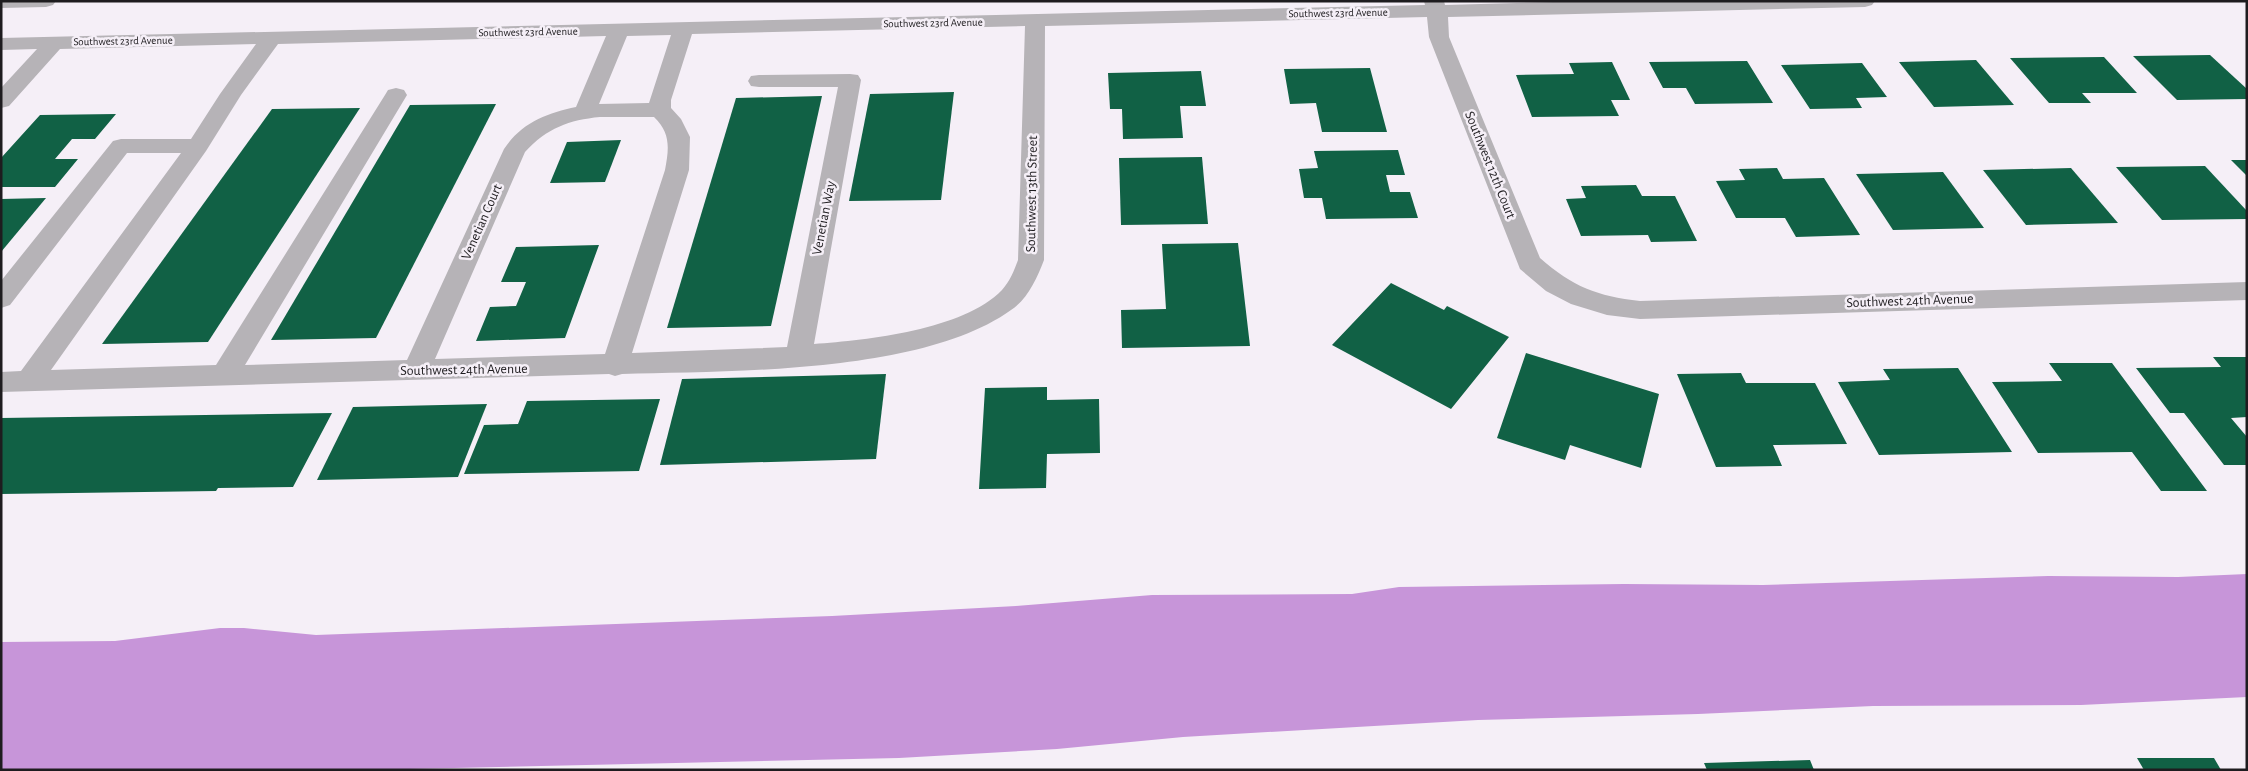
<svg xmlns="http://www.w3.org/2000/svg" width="2248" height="771" font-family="'Alegreya Sans',sans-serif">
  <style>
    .water { fill: #c795d9 }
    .building { fill: #116145 }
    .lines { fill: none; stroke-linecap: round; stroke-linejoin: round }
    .minor { fill: #b6b3b7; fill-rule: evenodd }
    .labels { text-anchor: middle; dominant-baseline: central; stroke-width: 5; stroke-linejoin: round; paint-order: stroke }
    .far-street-label { font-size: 11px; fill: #1e1c1f; stroke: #f5eff7 }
    .street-label { font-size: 14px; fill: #1e1c1f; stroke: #f5eff7 }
  </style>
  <rect width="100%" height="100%" fill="#f5eff7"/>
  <path class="water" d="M2247,574V697L2081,705L1873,706L1698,714L1478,720L1183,737L1057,749L899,758L364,770H1V642L115,641L220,628H244L316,635L832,616L1016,606L1152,595L1352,594L1399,587L1624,584L1763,585L2048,576L2178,577Z"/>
  <g class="building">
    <path d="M2210,55L2247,89V99L2177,100L2133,56Z"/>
    <path d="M2104,57L2137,93H2082L2091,103H2049L2010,58Z"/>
    <path d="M1976,60L2014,105L1934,107L1899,62Z"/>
    <path d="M1747,61L1773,103L1695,104L1686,88H1663L1649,62Z"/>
    <path d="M1612,62L1630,100H1611L1619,116L1532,117L1516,75L1574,74L1569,63Z"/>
    <path d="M1862,63L1887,97L1856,98L1862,108L1810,109L1781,65Z"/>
    <path d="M1370,68L1387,132H1322L1316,103L1290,104L1284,69Z"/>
    <path d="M1201,71L1206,106H1180L1183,138L1123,139L1122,109H1110L1108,73Z"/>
    <path d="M954,92L941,200L849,201L870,94Z"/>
    <path d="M822,96L771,326L667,328L736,98Z"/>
    <path d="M496,104L376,338L271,340L410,105Z"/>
    <path d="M360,108L208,342L102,344L272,109Z"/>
    <path d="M116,114L95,139H72L55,159H78L55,187H1V158L40,115Z"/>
    <path d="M621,140L605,182L550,183L567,142Z"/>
    <path d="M1398,150L1405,175H1386L1390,192H1410L1418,218L1326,219L1322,198H1304L1299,169L1318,168L1314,151Z"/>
    <path d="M1202,157L1208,224L1121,225L1119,158Z"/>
    <path d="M2231,160H2247V176Z"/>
    <path d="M2205,166L2247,211V219L2162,220L2116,167Z"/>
    <path d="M1777,168L1783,179L1824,178L1860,235L1796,237L1785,218H1736L1716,181L1745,180L1739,169Z"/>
    <path d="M2071,168L2118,223L2026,225L1983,170Z"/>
    <path d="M1943,172L1984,228L1893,230L1856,174Z"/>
    <path d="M1636,185L1642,196H1675L1697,241L1651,242L1648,235L1581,236L1566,199L1586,198L1581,186Z"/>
    <path d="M46,198L1,252V199Z"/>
    <path d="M1238,243L1250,346L1122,348L1121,310L1166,309L1162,244Z"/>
    <path d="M599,245L565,338L476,341L490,307L516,306L526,282H501L516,247Z"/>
    <path d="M1391,283L1444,310L1447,306L1509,337L1451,409L1332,345Z"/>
    <path d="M1526,353L1659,394L1641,468L1570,445L1565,460L1497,438Z"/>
    <path d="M2213,357H2247V417L2231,418L2247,437V465H2224L2184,413H2170L2136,368L2221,367Z"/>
    <path d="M2049,363H2112L2207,491H2161L2132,452L2038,453L1992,382L2062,381Z"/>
    <path d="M1958,368L2012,452L1879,455L1838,382L1890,380L1883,369Z"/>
    <path d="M1741,373L1746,383H1815L1847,444L1773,445L1782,466L1716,467L1677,374Z"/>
    <path d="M886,374L876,459L660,465L682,379Z"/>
    <path d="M1047,387V400L1099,399L1100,453L1047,454L1046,488L979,489L985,388Z"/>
    <path d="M660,399L639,471L464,474L484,425L518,424L527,401Z"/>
    <path d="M487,404L458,477L317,480L353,407Z"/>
    <path d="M332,413L293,487L218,488L216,491L1,494V418Z"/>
    <path d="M2137,758H2214L2221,770H2144Z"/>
    <path d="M1810,760L1814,770H1707L1704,763Z"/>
  </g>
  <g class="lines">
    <g class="minor">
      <path d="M1,1H56L53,5L46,7L1,8Z"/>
      <path d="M1424,1H1444L1445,5L1593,1H1875L1872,5L1865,7L1448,17L1449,37L1540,258C1573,287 1597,296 1640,301L2247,282V300L1640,319L1607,315L1571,304L1546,291L1520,269L1429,37L1427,17L1045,26L1044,260C1037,278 1028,299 1011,310C922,374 730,371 622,374L615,376L609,374L1,392V372L21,371L181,153H127L10,305L1,308V281L113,141L121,139H191L220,94L256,44L60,49L9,106L1,108V88L37,49L1,50V38L1425,5ZM1025,26L1018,260C1014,271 1010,281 1002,290C963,330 868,340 814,344L861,80L858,75L850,74L759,75L751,76L748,81L751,86L759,87H838L787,347L632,353L689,170L690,137L681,119L671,108V100L692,34ZM671,35L649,103L599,104L627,36ZM606,36L576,107C547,113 521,123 504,149L407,360L245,365L407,95L404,90L396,88L388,90L385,95L216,365L51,370L206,151L241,95L278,44ZM600,117H654C671,133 669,149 665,170L605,354L435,359L525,152C547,128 569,120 600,117Z"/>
    </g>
  </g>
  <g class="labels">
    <g class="far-street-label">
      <text transform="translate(1338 13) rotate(-1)">Southwest 23rd Avenue</text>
      <text transform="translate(933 23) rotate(-1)">Southwest 23rd Avenue</text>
      <text transform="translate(528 32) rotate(-1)">Southwest 23rd Avenue</text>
      <text transform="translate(123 41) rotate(-1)">Southwest 23rd Avenue</text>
    </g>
    <g class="street-label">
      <text transform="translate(1490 165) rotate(68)">Southwest 12th Court</text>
      <text transform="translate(1032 194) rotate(-89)">Southwest 13th Street</text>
      <text transform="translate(824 218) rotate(-79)">Venetian Way</text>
      <text transform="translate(482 222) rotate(-66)">Venetian Court</text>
      <text transform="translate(1910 301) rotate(-2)">Southwest 24th Avenue</text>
      <text transform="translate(464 370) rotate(-1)">Southwest 24th Avenue</text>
    </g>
  </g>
  <rect width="2248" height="771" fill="none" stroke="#1e1c1f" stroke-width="5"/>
</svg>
